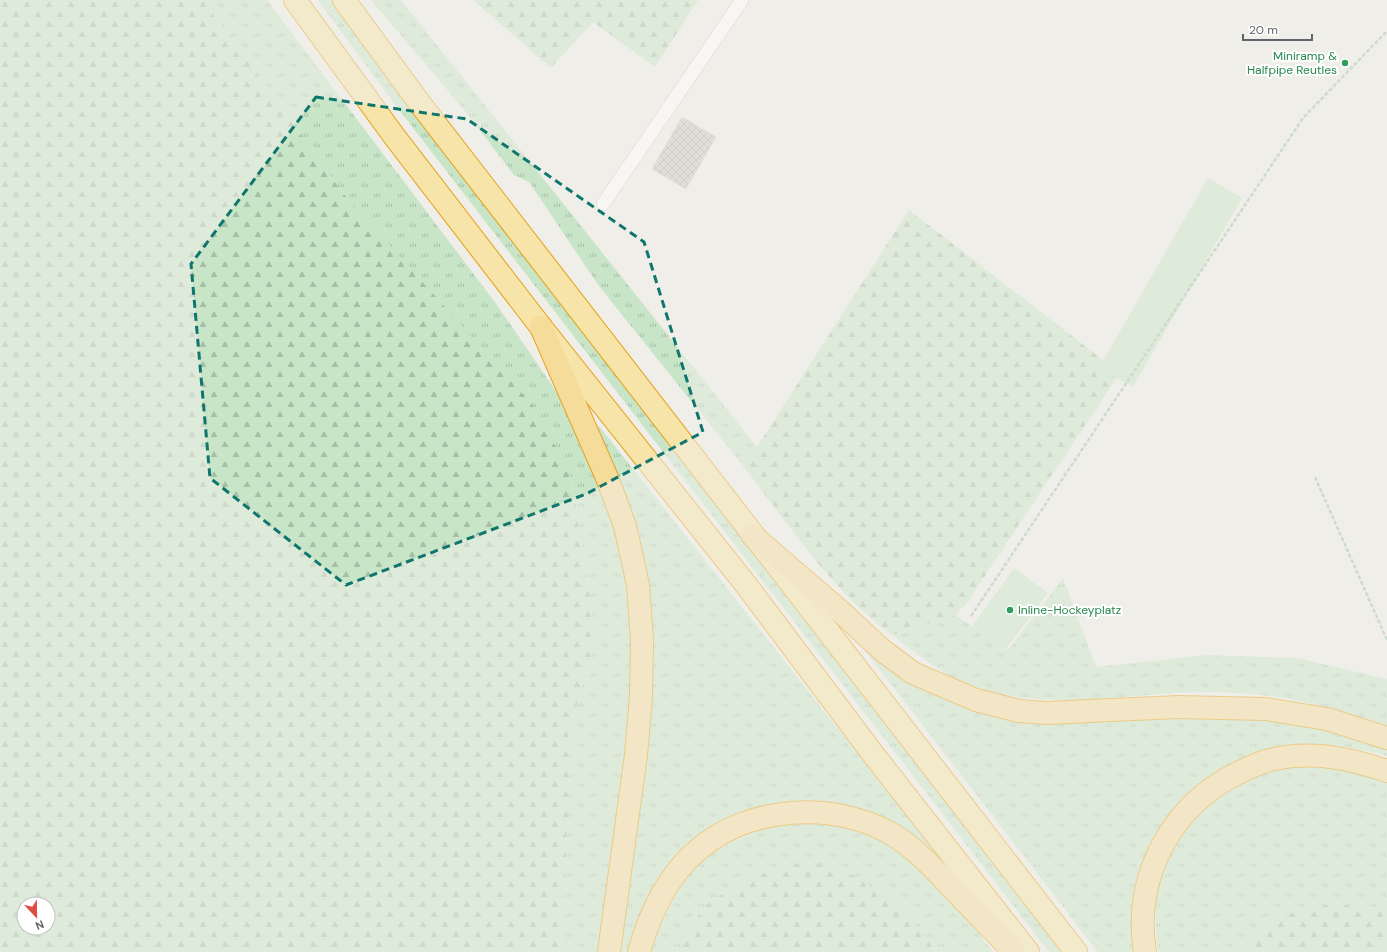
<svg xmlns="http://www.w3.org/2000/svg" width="1387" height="952" font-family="'DM Sans',sans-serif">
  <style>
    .grass { fill: url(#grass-tufts) }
    .forest { fill: url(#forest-firs); fill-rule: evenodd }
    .pitch { fill: #c8e5c8 }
    .building { fill: url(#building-cross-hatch); stroke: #d5d0c7 }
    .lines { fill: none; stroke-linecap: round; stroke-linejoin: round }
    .service-casing { stroke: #b5b8bc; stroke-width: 14 }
    .trunk-casing { stroke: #e79f12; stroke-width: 24 }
    .motorway-casing { stroke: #e79f12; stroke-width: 24 }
    .path { stroke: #a0c4a9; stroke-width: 2.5; stroke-dasharray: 4 2; stroke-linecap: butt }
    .service { stroke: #fff; stroke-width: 13 }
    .trunk { stroke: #f7e4a8; stroke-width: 22 }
    .motorway { stroke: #f5dc9b; stroke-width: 22 }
    .marked { fill: none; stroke: #0f766e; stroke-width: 3; stroke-dasharray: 8 5; stroke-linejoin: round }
    .leisure-dot { fill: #2e9e5b; stroke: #fff; stroke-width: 1.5 }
    .labels { text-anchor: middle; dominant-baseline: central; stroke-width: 4; stroke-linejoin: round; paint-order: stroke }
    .leisure-label { font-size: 12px; fill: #27864d; stroke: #fff; text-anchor: end }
  </style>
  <defs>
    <pattern id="grass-tufts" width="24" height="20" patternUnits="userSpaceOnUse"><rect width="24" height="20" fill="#c8e5c8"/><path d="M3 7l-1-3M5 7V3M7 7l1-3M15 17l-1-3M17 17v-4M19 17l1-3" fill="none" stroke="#a6bda6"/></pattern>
    <pattern id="forest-firs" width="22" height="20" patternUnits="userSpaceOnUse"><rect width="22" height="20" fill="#c8e5c8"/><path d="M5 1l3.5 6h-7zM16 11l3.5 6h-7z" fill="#a6bda6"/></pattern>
    <pattern id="building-cross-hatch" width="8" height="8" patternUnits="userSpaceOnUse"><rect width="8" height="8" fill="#ccc9c5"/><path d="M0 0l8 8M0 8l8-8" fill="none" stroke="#a9a7a4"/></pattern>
  </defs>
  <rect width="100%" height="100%" fill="#f0eee9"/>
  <g class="grass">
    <path d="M203,0H267L497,305L560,397L609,504L624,568L632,616L634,652L627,746L600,952H561L573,719L596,640L572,480L342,192Z"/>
    <path d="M318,0H331L1064,952H1049L390,98Z"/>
    <path d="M371,0H401L757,447L744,467L599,286L529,182L514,175L466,112Z"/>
    <path d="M599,426L952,873L913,835L883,818L846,805L811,800L774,803L742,812L713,829L629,952H618L649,675L592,432Z"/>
    <path d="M1063,578L1096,667L1207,655L1297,658L1387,679V727C1366,721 1345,713 1324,707C1286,696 1243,692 1204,692C1121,693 1043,715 962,682C937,671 914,651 892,635L955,615L1008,650Z"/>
    <path d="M826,600L964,706L1214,714L1313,725L1387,748V756L1377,753L1340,746L1309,745L1221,771L1194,789L1175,809L1139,952H1098Z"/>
    <path d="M1324,765L1387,779V909L1336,904L1300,907L1266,930L1244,952H1158C1156,934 1154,915 1156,897C1165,832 1219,782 1282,767C1295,764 1311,765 1324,765Z"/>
    <path d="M791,821L833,823L861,830L907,854L954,900L993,952H937L899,904L703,907L677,952H649C660,928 678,882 698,865C724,842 758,830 791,821Z"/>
  </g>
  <g class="forest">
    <path d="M0,0H203L342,192L538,411L572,480L596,640L573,719L561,952H0ZM24,904H48V928H24Z"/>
    <path d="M473,0H698L655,67L593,22L551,68Z"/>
    <path d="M909,210L1120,373L966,604L955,615L892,635C831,590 790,526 744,467Z"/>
    <path d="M810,860L852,875L899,904L937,952H677L703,907L744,879Z"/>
    <path d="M1336,904L1387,909V952H1244L1266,930L1300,907Z"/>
  </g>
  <g class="pitch">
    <path d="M1208,178L1242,198L1133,387L1099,368Z"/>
    <path d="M1014,568L1048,593L1006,649L972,626Z"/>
  </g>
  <path class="building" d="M682,117L716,137L686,189L652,169Z"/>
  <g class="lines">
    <g class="service-casing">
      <path id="service" d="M603,204L742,0"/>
    </g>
    <g class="trunk-casing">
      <g id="trunk">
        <path d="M295,0L394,136L541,327L747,586L873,754L1028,952"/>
        <path d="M344,0L421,105L1076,952"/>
      </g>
    </g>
    <g class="motorway-casing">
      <g id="motorway">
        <path d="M541,327L608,480L625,526L638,585L642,640L641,696L636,755L609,952"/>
        <path d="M753,536L839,610L882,650L913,673L976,700L1019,711L1046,713L1178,707L1266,709L1327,719L1387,738"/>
        <path d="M639,952C649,915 668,874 699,849C750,806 832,801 890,833C916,848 936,871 957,893C976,913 995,932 1014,952"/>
        <path d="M1145,952C1133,877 1171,805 1240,772C1250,767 1262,761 1274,759C1313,751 1349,758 1387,771"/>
      </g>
    </g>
    <g class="path">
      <path d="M1315,477L1387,640"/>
      <path d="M971,616L1303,118L1387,31"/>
    </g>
    <use href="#service" class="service"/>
    <use href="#trunk" class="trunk"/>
    <use href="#motorway" class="motorway"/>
  </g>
  <path d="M0 0H1387V952H0ZM316,97L467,119L644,242L703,432L586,494L346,585L210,478L191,264Z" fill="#f0eee9" fill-opacity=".55" fill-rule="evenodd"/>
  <path class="marked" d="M316,97L467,119L644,242L703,432L586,494L346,585L210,478L191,264Z"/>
  <g class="leisure-dot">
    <circle cx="1345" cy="63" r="4"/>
    <circle cx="1010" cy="610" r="4"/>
  </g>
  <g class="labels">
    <g class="leisure-label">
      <text x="1337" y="56">Miniramp &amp;<tspan x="1337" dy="14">Halfpipe Reutles</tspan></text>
      <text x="1018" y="610" text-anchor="start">Inline-Hockeyplatz</text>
    </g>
  </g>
  <g transform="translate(36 916) rotate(158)"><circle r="19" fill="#ffffff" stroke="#bfc1c2"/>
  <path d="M0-3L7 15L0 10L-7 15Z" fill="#dd4b42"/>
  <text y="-6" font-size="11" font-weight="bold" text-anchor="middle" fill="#606367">N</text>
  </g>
  <path d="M1243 34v6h69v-6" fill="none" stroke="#606367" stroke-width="2"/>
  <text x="1249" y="34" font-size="12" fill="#606367" stroke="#ffffff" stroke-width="3" paint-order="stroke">20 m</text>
</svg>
